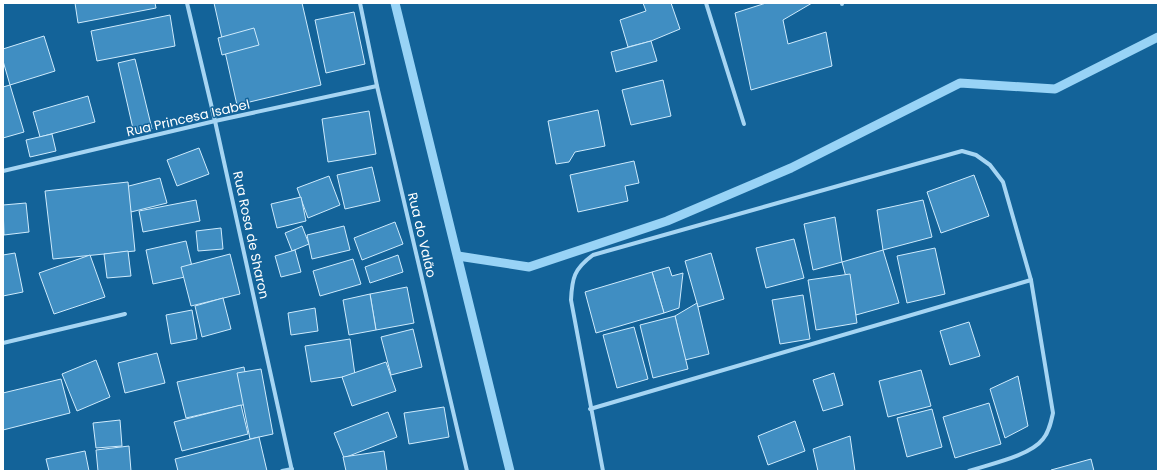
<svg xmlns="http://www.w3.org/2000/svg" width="1161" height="474" font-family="Poppins,sans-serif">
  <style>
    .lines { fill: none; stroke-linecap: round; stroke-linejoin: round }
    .stream { stroke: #98d3f6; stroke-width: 9 }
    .building { fill: #408ec2; stroke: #ceebfd }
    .street { stroke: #a6d5f3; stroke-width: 4 }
    .labels { text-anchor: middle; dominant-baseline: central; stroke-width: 3; stroke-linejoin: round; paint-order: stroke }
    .street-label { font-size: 13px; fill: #fff; stroke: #136399 }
  </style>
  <rect width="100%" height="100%" fill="#136399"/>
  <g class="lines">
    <g class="stream">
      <path d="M395,3L510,471"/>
      <path d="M458,256L529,267L667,221L791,168L960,83L1055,89L1158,37"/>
    </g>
  </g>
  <g class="building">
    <path d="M75,3H155L156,8L78,23Z"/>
    <path d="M214,3H302L321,85L237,105Z"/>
    <path d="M643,3H671L680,29L651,41L628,47L620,20L646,11Z"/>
    <path d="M766,3H812L783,20L788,44L826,32L832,66L751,90L735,13Z"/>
    <path d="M354,12L365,64L326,73L315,20Z"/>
    <path d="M170,15L175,46L97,61L91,31Z"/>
    <path d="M254,28L259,45L222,55L218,38Z"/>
    <path d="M44,36L55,71L10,85L3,61V49Z"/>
    <path d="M651,41L657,61L616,72L611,52Z"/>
    <path d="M135,59L152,129L134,133L118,63Z"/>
    <path d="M663,80L671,116L631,125L622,90Z"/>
    <path d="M10,85L24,132L3,138V87Z"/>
    <path d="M88,96L95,122L40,137L33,112Z"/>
    <path d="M598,110L605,146L575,152L569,162L556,164L548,121Z"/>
    <path d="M369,111L376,154L328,162L322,119Z"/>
    <path d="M52,134L56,151L30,157L26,140Z"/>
    <path d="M199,148L209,174L177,186L167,160Z"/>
    <path d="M634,161L639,183L625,186L628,201L578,212L570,175Z"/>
    <path d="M372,167L380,201L345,209L337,175Z"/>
    <path d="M974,175L989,216L941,233L927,192Z"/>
    <path d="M329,176L340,205L308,218L297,188Z"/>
    <path d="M160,178L167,203L131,212L125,187Z"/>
    <path d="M128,182L135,251L53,259L45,191Z"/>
    <path d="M301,197L306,221L277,228L271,204Z"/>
    <path d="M196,200L200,221L143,232L139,211Z"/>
    <path d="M923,200L932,237L883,250L877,210Z"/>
    <path d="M26,203L29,232L4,235L3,205Z"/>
    <path d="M835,217L842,262L813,270L804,224Z"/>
    <path d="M395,222L403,244L362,260L354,238Z"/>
    <path d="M302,226L309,244L292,251L285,233Z"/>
    <path d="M344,226L350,250L312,259L307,235Z"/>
    <path d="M221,228L223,249L198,251L196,231Z"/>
    <path d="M794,239L804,278L766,288L756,248Z"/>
    <path d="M186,241L194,275L153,284L146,250Z"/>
    <path d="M935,248L945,294L907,303L897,256Z"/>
    <path d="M295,250L301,272L281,277L275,256Z"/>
    <path d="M883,250L899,303L856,315L842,262Z"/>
    <path d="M128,251L131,276L107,278L104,254Z"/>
    <path d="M15,253L23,292L3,296V255Z"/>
    <path d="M711,253L724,299L698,307L685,261Z"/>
    <path d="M230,254L240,294L191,306L181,267Z"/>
    <path d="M90,255L105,297L54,314L39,273Z"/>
    <path d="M398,255L403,272L370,283L365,267Z"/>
    <path d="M353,259L361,284L320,296L313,271Z"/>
    <path d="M669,267L672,276L683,273L679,308L664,313L652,272Z"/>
    <path d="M652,272L664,313L596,333L585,292Z"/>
    <path d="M850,274L857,323L816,330L808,280Z"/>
    <path d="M407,287L414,323L376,330L370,294Z"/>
    <path d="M370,294L376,330L349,335L343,300Z"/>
    <path d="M803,295L810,339L780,344L772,300Z"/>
    <path d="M223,298L231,329L202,337L195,306Z"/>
    <path d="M697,303L709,354L685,360L675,316Z"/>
    <path d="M315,308L318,331L291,335L288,313Z"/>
    <path d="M192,310L197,339L171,344L166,315Z"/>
    <path d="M675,316L688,369L653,378L640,325Z"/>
    <path d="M969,322L980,356L950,365L940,331Z"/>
    <path d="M634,327L648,379L617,388L603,335Z"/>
    <path d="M413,329L422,367L391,375L381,337Z"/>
    <path d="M350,339L355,375L311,382L305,346Z"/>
    <path d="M157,353L165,383L125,393L118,363Z"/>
    <path d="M96,360L110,397L77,411L62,374Z"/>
    <path d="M386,362L396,391L352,406L342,377Z"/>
    <path d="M244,367L251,403L186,418L177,382Z"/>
    <path d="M261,369L273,434L250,439L237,373Z"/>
    <path d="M921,370L931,406L888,417L879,381Z"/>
    <path d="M834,373L843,405L823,411L813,380Z"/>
    <path d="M1018,376L1028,426L1005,438L990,389Z"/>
    <path d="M61,379L70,413L3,430V393Z"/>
    <path d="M989,403L1001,444L955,458L943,417Z"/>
    <path d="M241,405L248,434L182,451L174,422Z"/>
    <path d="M444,407L449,437L409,444L404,413Z"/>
    <path d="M932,409L942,447L907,457L897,418Z"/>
    <path d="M388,412L397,437L344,458L334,433Z"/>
    <path d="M120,420L122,446L96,448L93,423Z"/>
    <path d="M795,421L805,451L768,465L758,436Z"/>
    <path d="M850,436L855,471H818L813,449Z"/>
    <path d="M259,437L267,471H178L175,459Z"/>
    <path d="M129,446L131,471H98L96,450Z"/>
    <path d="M85,451L89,471H49L46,459Z"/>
    <path d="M384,451L387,471H346L343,457Z"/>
    <path d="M1091,459L1094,471H1051V470Z"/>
  </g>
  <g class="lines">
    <g class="street">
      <path d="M187,3L215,121L292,471"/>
      <path d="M360,3L377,86L467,471"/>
      <path d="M706,3L744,124"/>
      <path d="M842,3V4"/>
      <path d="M3,171L215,121L377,86"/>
      <path d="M3,343L125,314"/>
      <path d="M590,409L1031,280"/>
      <path d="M282,471L292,469"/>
      <path d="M603,471L571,300C572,278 574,269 593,255L962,151L976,155L990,165L1003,182L1031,280L1053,413C1051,422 1049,432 1043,439C1030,456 990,464 969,471"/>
    </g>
  </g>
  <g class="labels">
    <g class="street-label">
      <text transform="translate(188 118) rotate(-13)">Rua Princesa Isabel</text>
      <text transform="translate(251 235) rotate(78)">Rua Rosa de Sharon</text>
      <text transform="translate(422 235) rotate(77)">Rua do Valão</text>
    </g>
  </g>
  <rect width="1161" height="474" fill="none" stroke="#ffffff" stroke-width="8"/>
</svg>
